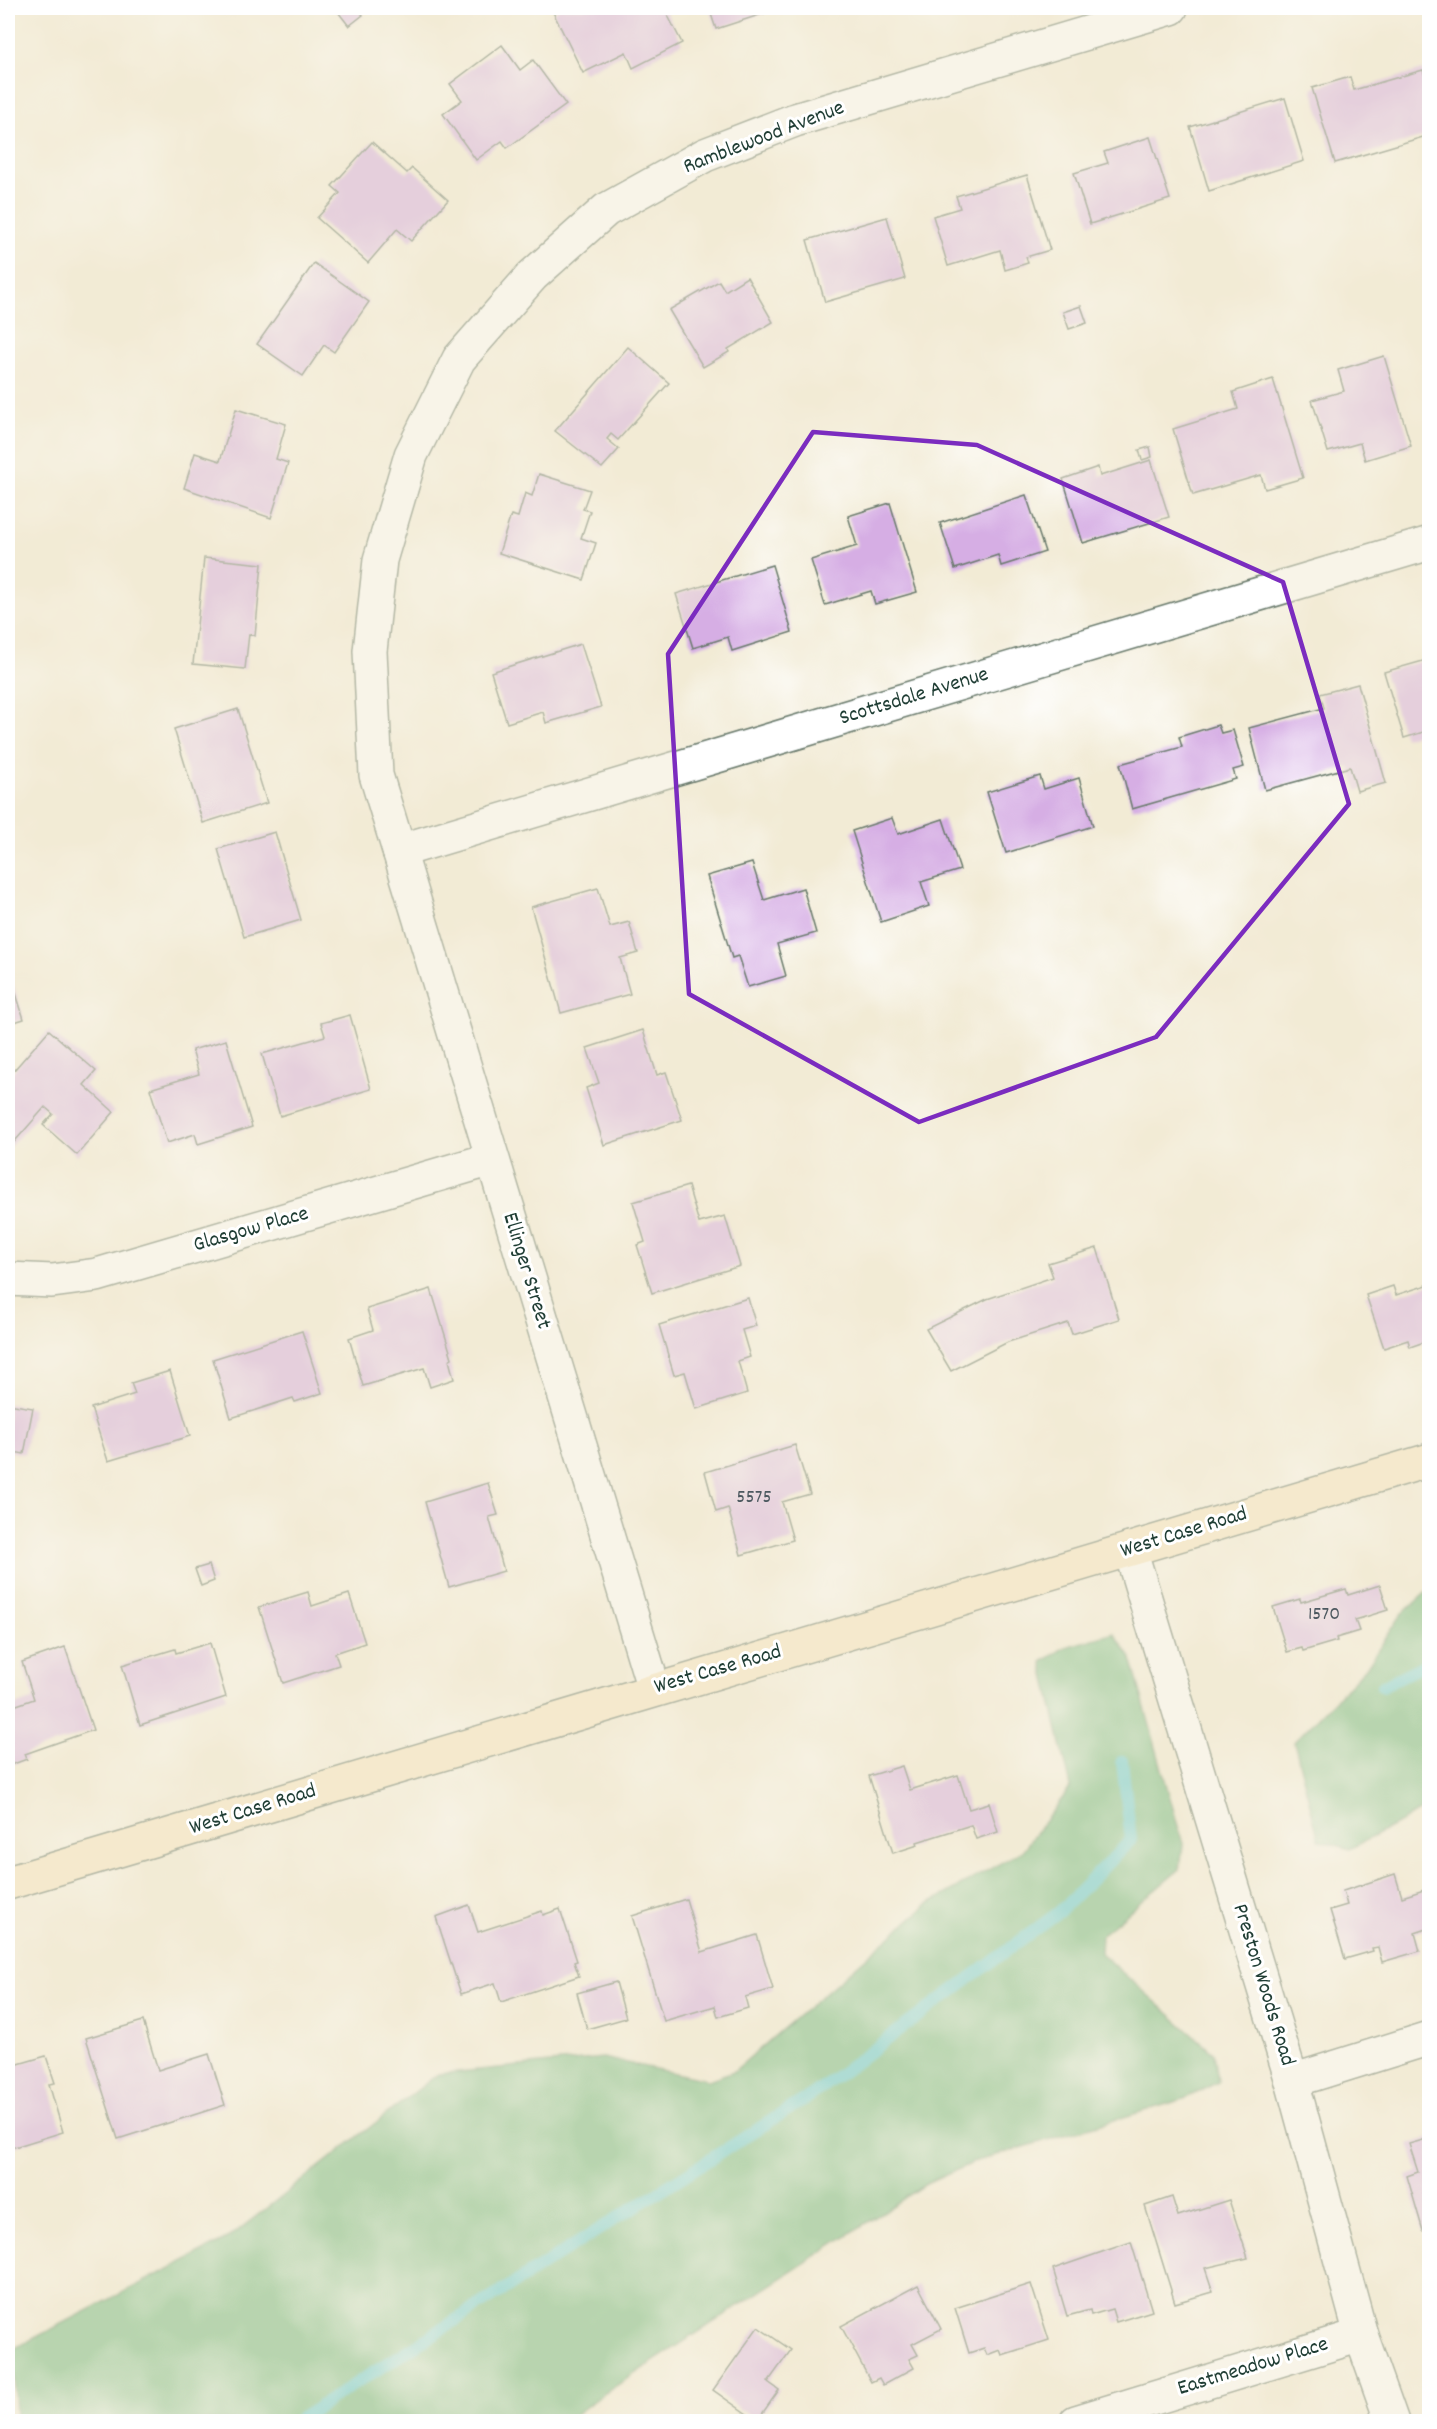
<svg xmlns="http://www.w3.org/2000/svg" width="1437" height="2429" font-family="Dekko,sans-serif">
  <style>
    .forest { fill: #71b980; stroke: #487b5a; stroke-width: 1.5 }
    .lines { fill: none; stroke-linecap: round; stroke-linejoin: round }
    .stream { stroke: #5dcad3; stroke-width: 12 }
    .building { fill: #d6aee4 }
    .street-casing { stroke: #697a6c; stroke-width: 36 }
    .secondary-casing { stroke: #697a6c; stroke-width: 36 }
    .street { stroke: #fff; stroke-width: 33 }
    .secondary { stroke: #f9e7c3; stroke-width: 33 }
    .marked { fill: none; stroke: #7b2cbf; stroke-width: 4.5; stroke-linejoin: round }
    .labels { text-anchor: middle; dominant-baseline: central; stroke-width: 6; stroke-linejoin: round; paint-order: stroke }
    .number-label { font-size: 20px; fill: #4d5960 }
    .street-label { font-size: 22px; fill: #1f3d34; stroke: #fff }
  </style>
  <rect width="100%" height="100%" fill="#fff"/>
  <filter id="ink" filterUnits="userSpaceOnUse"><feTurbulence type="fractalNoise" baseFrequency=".0167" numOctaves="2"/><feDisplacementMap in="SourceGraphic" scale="12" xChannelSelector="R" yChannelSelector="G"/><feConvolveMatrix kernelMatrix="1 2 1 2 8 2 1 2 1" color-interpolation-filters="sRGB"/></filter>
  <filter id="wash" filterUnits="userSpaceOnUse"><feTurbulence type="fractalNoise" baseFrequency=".008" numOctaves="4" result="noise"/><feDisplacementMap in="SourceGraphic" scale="24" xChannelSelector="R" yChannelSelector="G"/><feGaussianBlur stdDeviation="1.35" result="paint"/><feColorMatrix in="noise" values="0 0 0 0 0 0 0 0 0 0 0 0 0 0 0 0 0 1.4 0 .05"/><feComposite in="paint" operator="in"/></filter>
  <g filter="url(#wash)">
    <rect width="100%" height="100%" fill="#f2ebd5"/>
    <g class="forest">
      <path d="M1429,1590V1807L1350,1849L1319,1840L1294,1742L1366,1668L1402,1614Z"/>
      <path d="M1114,1633L1131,1658L1183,1844L1180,1869L1101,1935L1100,1953L1214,2053L1218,2082L1184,2099L974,2162L926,2184L605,2393L566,2421H11L16,2416L13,2349L227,2239L438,2074L603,2058L708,2080L734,2071L928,1904L1022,1851L1071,1787L1042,1662L1065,1647Z"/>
    </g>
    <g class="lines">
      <g class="stream">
        <path d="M1382,1686L1430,1662"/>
        <path d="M295,2422L813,2094L1059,1912L1131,1840L1122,1761"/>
      </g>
    </g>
    <g id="blocks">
      <g class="building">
        <path d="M335,8H357L363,15L349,26Z"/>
        <path d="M561,8H664L682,43L633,68L626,52L583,73L553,12Z"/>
        <path d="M709,8H781L716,29Z"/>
        <path d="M502,45L520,70L533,60L566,105L507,148L502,141L476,160L443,114L462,100L450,84Z"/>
        <path d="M1423,70L1430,90V135L1335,163L1312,88L1350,77L1354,90Z"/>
        <path d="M1285,98L1304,161L1209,191L1190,127Z"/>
        <path d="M1150,137L1170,199L1090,224L1074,173L1108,163L1104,152Z"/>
        <path d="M372,142L407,173L412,168L448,200L411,241L397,229L368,263L317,218L340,193L332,186Z"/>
        <path d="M1027,175L1050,250L1026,257L1028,263L1005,270L1000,250L948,266L933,216L960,208L956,196Z"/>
        <path d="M887,217L905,279L825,302L807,240Z"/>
        <path d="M314,263L369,302L334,352L324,345L303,376L257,344Z"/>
        <path d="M747,277L773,322L728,349L729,352L703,367L669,310L719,281L725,291Z"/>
        <path d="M1081,306L1087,323L1069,329L1063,312Z"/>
        <path d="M628,347L669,383L618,440L611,434L607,439L619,449L602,468L555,431Z"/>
        <path d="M1384,356L1411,446L1365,460L1360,443L1328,452L1312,400L1344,391L1338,370Z"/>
        <path d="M1273,379L1303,478L1265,489L1261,475L1193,495L1173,429L1238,409L1233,392Z"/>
        <path d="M236,409L286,424L276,459L288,463L271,518L184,488L195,453L220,461Z"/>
        <path d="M1150,447L1152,457L1142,460L1139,450Z"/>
        <path d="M1151,460L1169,517L1083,543L1063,479L1098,467L1100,476Z"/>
        <path d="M539,474L590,490L583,509L590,511L581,538L596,543L584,580L499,553L511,515L518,517L525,493L532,496Z"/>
        <path d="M1026,495L1045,552L1001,566L998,555L955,569L940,523Z"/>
        <path d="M890,503L917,592L875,604L871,591L825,605L811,560L857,546L848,516Z"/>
        <path d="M204,558L262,564L255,636L249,634L245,669L193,664Z"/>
        <path d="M772,565L792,632L732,651L728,637L693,648L676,594Z"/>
        <path d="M581,644L601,707L546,723L543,712L507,723L491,672Z"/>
        <path d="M1430,659V730L1404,738L1384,672Z"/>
        <path d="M1358,684L1386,783L1357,791L1350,767L1265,790L1249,728L1324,708L1320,694Z"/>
        <path d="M238,709L267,803L203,823L174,729Z"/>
        <path d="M1218,725L1221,733L1233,730L1244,767L1233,770L1236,779L1132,809L1120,764L1182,747L1179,737Z"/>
        <path d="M1040,776L1044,789L1079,778L1093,826L1006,853L987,792Z"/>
        <path d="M892,818L898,834L943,819L960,870L921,882L929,906L881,922L852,831Z"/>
        <path d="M275,832L301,920L244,937L218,849Z"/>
        <path d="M752,863L764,900L803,888L816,933L777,944L786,976L748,987L738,956L732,958L707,876Z"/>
        <path d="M598,888L610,927L629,922L638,953L620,958L630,994L561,1013L531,907Z"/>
        <path d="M8,968L24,1019L8,1024Z"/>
        <path d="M350,1015L371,1089L280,1116L262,1054L325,1036L321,1023Z"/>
        <path d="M49,1030L96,1071L84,1085L114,1112L77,1155L43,1125L53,1114L45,1107L8,1149V1077Z"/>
        <path d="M643,1030L657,1075L666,1072L682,1120L604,1145L586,1088L599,1083L587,1048Z"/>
        <path d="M226,1040L252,1127L198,1144L195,1134L167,1143L150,1089L199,1074L192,1050Z"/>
        <path d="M688,1186L699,1223L725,1216L740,1266L652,1293L637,1245L645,1242L633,1202Z"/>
        <path d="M1097,1248L1119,1319L1072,1334L1068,1323L1008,1342L951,1371L926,1329L987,1299L1053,1277L1048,1263Z"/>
        <path d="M1430,1284V1340L1410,1347L1408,1340L1384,1348L1366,1295L1393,1286L1396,1295Z"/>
        <path d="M431,1289L452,1358L449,1360L454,1379L430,1387L424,1368L363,1386L349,1338L373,1330L367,1309Z"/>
        <path d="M748,1298L756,1326L742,1330L750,1357L738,1361L747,1393L696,1409L685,1372L674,1375L659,1325Z"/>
        <path d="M302,1331L322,1393L295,1402L293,1398L231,1418L213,1359Z"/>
        <path d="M170,1371L190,1436L108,1461L91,1408L135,1394L131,1383Z"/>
        <path d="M8,1404L33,1408L24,1454L8,1451Z"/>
        <path d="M795,1445L810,1494L782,1502L793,1540L741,1555L728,1508L716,1512L705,1472Z"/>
        <path d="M488,1483L498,1515L489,1517L504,1571L449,1587L425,1502Z"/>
        <path d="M209,1565L214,1581L201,1586L195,1569Z"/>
        <path d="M1380,1585L1388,1610L1355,1620L1359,1631L1336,1638L1337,1641L1303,1651L1302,1648L1287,1652L1273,1607L1300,1599L1301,1602L1346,1589L1348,1595Z"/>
        <path d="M308,1592L312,1606L349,1594L365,1643L335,1653L339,1665L283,1683L259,1607Z"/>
        <path d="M210,1643L226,1697L140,1725L122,1665L175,1649L176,1653Z"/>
        <path d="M65,1647L93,1730L25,1754L27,1759L8,1766V1722L11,1721L8,1708L34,1699L22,1662Z"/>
        <path d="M902,1766L910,1790L958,1775L969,1809L989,1803L998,1832L976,1839L971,1825L917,1842L918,1845L893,1853L869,1776Z"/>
        <path d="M1395,1874L1402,1897L1430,1888V1928L1415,1933L1420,1951L1382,1962L1378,1947L1372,1948L1373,1951L1345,1959L1330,1910L1347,1905L1343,1891Z"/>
        <path d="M686,1899L702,1952L757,1935L773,1989L745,1997L748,2008L718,2017L715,2006L664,2021L632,1916Z"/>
        <path d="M469,1905L478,1932L542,1911L543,1915L560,1909L577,1961L574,1962L579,1976L501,2002L495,1983L461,1994L436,1917Z"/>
        <path d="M616,1982L626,2018L587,2029L577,1993Z"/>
        <path d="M143,2021L158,2070L209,2054L225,2105L118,2139L86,2038Z"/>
        <path d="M46,2056L55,2083L49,2084L63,2132L8,2149V2067Z"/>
        <path d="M1430,2138V2230L1423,2231L1407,2176L1418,2172L1409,2144Z"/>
        <path d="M1172,2197L1178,2216L1229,2200L1248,2258L1205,2268L1213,2292L1175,2303L1145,2206Z"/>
        <path d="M1131,2242L1152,2311L1116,2322L1112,2309L1091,2315L1090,2310L1067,2316L1053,2269Z"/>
        <path d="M1031,2284L1049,2340L1002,2355L1000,2350L987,2355L984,2348L969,2353L955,2308Z"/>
        <path d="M918,2285L941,2329L912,2344L918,2355L909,2359L914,2368L883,2385L879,2378L871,2382L841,2326Z"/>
        <path d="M758,2327L791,2350L768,2382L779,2390L757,2421L713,2390Z"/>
      </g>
    </g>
  </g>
  <g filter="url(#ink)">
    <use href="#blocks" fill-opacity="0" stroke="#697a6c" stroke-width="1.5"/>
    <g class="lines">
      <g class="street-casing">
        <g id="street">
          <path d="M399,851L1430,543"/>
          <path d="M8,1279L52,1281L97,1275L492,1159"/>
          <path d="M1130,1549L1292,2081L1361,2335L1392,2422"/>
          <path d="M654,1689L376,775L370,651L380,560L411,455L459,359L532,276L606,210L705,155L795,120L1171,8"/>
          <path d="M1292,2081L1430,2038"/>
          <path d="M1076,2422L1361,2335"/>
        </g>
      </g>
      <g class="secondary-casing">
        <path id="secondary" d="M8,1883L1430,1460"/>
      </g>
      <use href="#street" class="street"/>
      <use href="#secondary" class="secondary"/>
    </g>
  </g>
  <path d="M0 0H1437V2429H0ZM813,432L977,445L1283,582L1349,804L1156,1037L919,1122L689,994L668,654Z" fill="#f2ebd5" fill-opacity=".55" fill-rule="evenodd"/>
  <path class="marked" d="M813,432L977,445L1283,582L1349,804L1156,1037L919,1122L689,994L668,654Z"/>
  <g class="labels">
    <g class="number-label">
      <text x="754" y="1498">5575</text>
      <text x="1324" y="1615">1570</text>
    </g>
    <g class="street-label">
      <text transform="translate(764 138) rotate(-21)">Ramblewood Avenue</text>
      <text transform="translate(914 697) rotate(-17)">Scottsdale Avenue</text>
      <text transform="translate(251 1230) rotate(-16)">Glasgow Place</text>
      <text transform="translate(526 1271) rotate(73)">Ellinger Street</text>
      <text transform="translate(1184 1533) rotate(-17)">West Case Road</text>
      <text transform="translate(718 1670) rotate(-16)">West Case Road</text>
      <text transform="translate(253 1810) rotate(-17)">West Case Road</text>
      <text transform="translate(1263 1985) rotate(73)">Preston Woods Road</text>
      <text transform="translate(1253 2367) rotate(-17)">Eastmeadow Place</text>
    </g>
  </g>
  <rect width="1437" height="2429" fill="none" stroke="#fff" stroke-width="30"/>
</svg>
